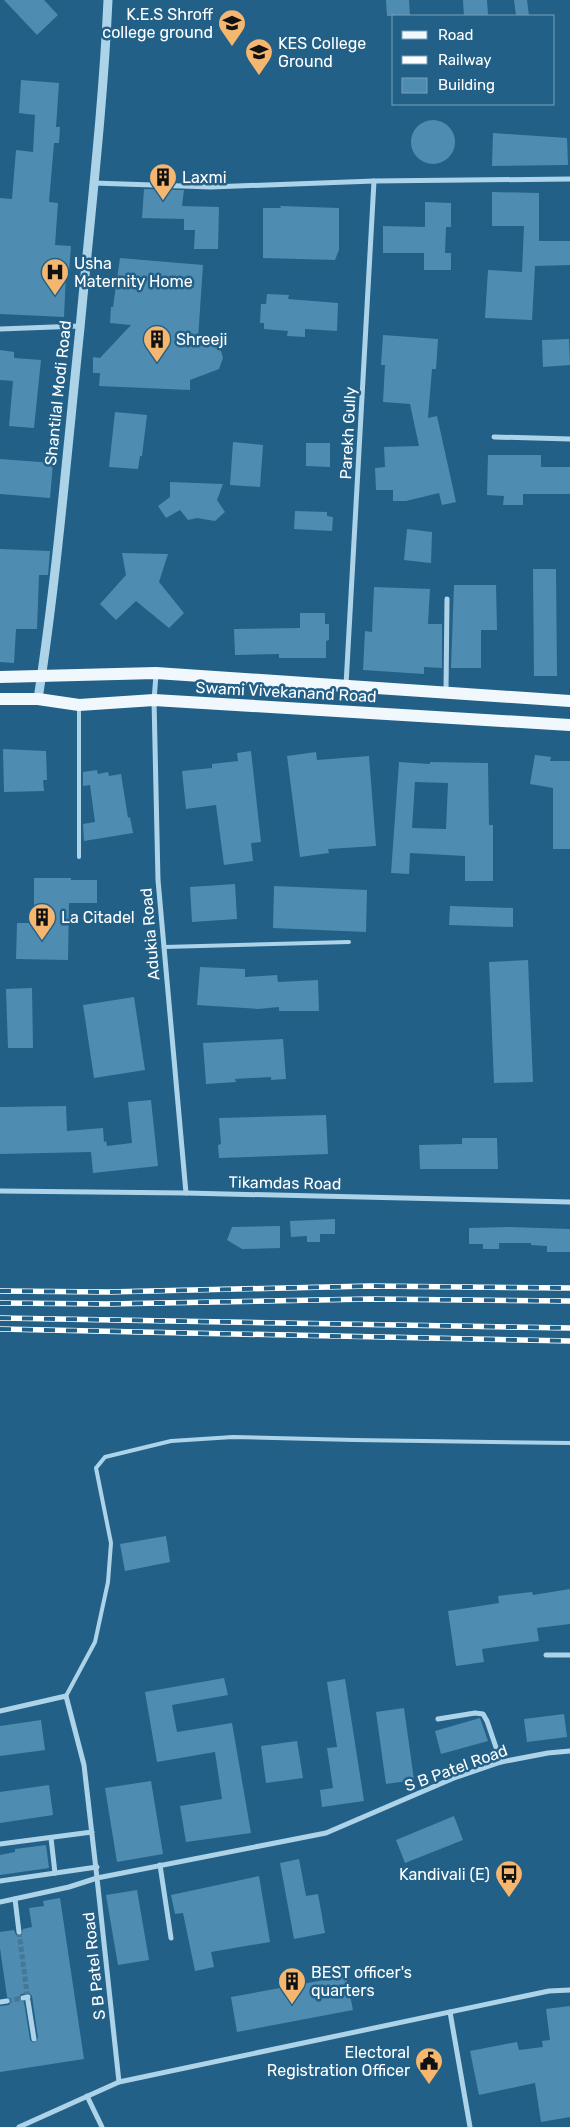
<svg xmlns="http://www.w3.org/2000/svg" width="570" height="2127" font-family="Rubik,sans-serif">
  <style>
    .building { fill: #4f8cb1; fill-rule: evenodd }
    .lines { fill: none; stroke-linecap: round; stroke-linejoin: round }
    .minor-tunnel { stroke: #437899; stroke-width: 5; stroke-dasharray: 5 2.5; stroke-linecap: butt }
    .service { stroke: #add3e9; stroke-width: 4 }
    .minor { stroke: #add3e9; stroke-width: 5 }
    .tertiary { stroke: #add3e9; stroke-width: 9 }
    .primary { stroke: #f0f8fe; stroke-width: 12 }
    .rail-casing { stroke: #fff; stroke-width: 5.5 }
    .rail { stroke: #226087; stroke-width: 4; stroke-dasharray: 11; stroke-linecap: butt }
    .labels { text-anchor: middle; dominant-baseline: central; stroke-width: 5; stroke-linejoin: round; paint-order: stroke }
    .poi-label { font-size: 16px; fill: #fff; stroke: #226087; text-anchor: start }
    .street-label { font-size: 16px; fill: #fff; stroke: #226087 }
  </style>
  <rect width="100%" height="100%" fill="#226087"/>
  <g class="building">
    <path d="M4,0H44L58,15L37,35Z"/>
    <path d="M386,0H409L410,16H387Z"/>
    <path d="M463,0H487L488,15L464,16Z"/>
    <path d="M514,0H527L529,16H516Z"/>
    <path d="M21,80L59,83L56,127H60L59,143H54L49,202L58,203L55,245L71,246L69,272H66L64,317L0,314V198L12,199L16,150L33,152L35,115L19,113Z"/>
    <circle cx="433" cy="142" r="22"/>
    <path d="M493,133L567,138L568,165L492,166Z"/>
    <path d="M144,189L184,190L182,206L219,207L218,249H194L195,230H184V219L142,218Z"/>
    <path d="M492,192L539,193V241H570V265L535,266L532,320L485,318L488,270L522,272L524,226H492Z"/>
    <path d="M425,202L451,203V227H446L445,253H451V270H424V253H383V226L425,227Z"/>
    <path d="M280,206L339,208V250L335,260L263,258V208H281Z"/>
    <path d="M120,258L203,265L198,339L218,341L223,358L219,369L190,380V390L99,386L100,373H93V357L100,358L131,325L110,323L111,307H113Z"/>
    <path d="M267,294L289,295L288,299L338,303L337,331L305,329V337L287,336L288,331L264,329V323H260L261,304H266Z"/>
    <path d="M383,335L438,339L436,369H432L428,418L437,416L456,502L442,505L439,493L406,501H393V490H376L375,468L385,467L384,447L419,446L410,404L383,402L385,365H381Z"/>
    <path d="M569,339L570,365L543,367L542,340Z"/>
    <path d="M0,350L14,352V358L41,360L34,428L9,426L13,381L0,380Z"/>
    <path d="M115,412L147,415L142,456H140L138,469L109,467Z"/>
    <path d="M233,442L263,445L260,487L230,485Z"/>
    <path d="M306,443H330V467L306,466Z"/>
    <path d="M488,455H541V467H570V494H523V505H503L504,496L487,495Z"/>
    <path d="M0,459L53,463L50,498L0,494Z"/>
    <path d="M170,482L223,484L217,500L225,512L215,521L197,518L188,520L180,510L166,518L158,506L170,497Z"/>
    <path d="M295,511L327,512V516L333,517L332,531L294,529Z"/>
    <path d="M407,529L432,532L431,563L404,560Z"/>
    <path d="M0,549L50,551L48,575H39L37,629H16L14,663L0,662Z"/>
    <path d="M122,553L168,554L159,582L184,613L169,628L136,601L116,620L100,604L126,575Z"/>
    <path d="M533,569H556L557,676H534Z"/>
    <path d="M454,585H496L497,630H481V668H451Z"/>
    <path d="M374,587L430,589L428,624H442V668L424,667V674L363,670L365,631L372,632Z"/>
    <path d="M300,613H325V624H329V640L326,641V658H279V654L235,655L234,629L300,628Z"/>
    <path d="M3,749L46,751L47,780H43L44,791L4,792Z"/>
    <path d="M251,751L261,842L251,843L253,861L224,865L216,805L186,809L182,771L212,768V764L238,761L237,753Z"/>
    <path d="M316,752L317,760L369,756L376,846L328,849L329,853L300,857L287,756Z"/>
    <path d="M535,755L551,757L550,761H570V849H553V788L530,784Z"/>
    <path d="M399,762L430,764V762L488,763L489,825H493V881H465V856L410,853L409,874L391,873ZM415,782L448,783L446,829L412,828Z"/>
    <path d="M97,770L98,774L108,772L109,776L121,774L128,818L130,817L133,833L84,841L83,824L95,822L90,785L83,786V772Z"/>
    <path d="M34,878H71V880H97V903H69L68,960L16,959L17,923H34Z"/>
    <path d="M235,884L237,919L192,922L190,887Z"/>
    <path d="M274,886L367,890L366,932L273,928Z"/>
    <path d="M450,906L513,908V927L449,925Z"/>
    <path d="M528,960L533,1082L494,1083L489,962Z"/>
    <path d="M200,967L245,969V977L277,975L278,982L318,980L319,1011H279V1007L258,1009L197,1005Z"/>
    <path d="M32,988L33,1048H8L6,989Z"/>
    <path d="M134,997L145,1070L94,1078L83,1005Z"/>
    <path d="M283,1039L286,1079L271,1080V1077L235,1079L236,1082L206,1084L203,1043Z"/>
    <path d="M151,1100L158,1166L93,1173L91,1152L0,1154V1107L66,1106L67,1131L103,1128L104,1142L106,1141L107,1146L132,1143L128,1102Z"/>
    <path d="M326,1115L328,1154L219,1158L218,1145L221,1144L219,1118Z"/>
    <path d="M462,1138H497L498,1169H420L419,1145L462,1144Z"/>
    <path d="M335,1219V1234H320V1242H307V1236L291,1237L290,1221Z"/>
    <path d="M280,1226V1248L242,1249L227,1240L232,1227Z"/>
    <path d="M510,1227L570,1229V1252H547V1246L531,1245V1243H499V1249H483V1244H469V1228Z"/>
    <path d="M166,1536L170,1562L125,1571L120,1544Z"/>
    <path d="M570,1589V1624L537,1628L539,1641L482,1649L484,1662L456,1666L448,1611L499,1603L498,1596L532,1592L533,1595Z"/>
    <path d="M224,1678L228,1695L172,1705L177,1732L232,1723L251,1833L186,1842L180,1806L222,1799L215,1752L157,1762L145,1692Z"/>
    <path d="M345,1679L364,1801L322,1807L320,1790L333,1788L327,1748L337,1747L327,1682Z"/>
    <path d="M404,1708L414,1780L386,1784L376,1712Z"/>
    <path d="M564,1714L567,1737L527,1742L524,1719Z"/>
    <path d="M480,1718L488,1741L441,1754L435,1731Z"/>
    <path d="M41,1720L45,1750L0,1756V1726Z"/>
    <path d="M297,1741L303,1778L266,1783L261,1746Z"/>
    <path d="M151,1781L163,1854L117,1862L105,1788Z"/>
    <path d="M49,1785L53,1815L0,1823V1792Z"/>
    <path d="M454,1816L463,1840L405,1863L396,1840Z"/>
    <path d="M46,1845L49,1868L0,1875V1855L15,1852V1849Z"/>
    <path d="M299,1859L306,1896L318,1894L325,1933L294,1939L280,1863Z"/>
    <path d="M259,1876L270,1942L211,1952L214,1967L195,1971L183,1913L175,1914L171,1895Z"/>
    <path d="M137,1890L149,1960L118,1965L106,1895Z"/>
    <path d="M60,1898L84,2059L0,2072V2006L9,2005L11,2001L7,1997L0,1948V1932L14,1930L16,1935L21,1936L23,1929L32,1927L29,1908L44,1906L43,1901ZM29,1993L32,1996L38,2038L34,2043L30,2040L24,2002L19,1998L21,1994Z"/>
    <path d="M346,1976L353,2010L237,2032L231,1997Z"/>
    <path d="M570,2006V2117L541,2122L535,2083L479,2095L470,2051L517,2042L519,2050L543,2047L542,2041L550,2040L546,2009Z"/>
  </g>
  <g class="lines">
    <g class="minor-tunnel">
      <path d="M19,1932L28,2001"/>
      <path d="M7,2001L23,1998"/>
    </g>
    <g class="service">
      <path d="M79,857V707"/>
      <path d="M164,947L349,942"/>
      <path d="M66,1696L95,1642L108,1582L111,1543L96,1468L105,1457L171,1441L233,1437L354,1440L570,1443"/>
    </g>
    <g class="minor">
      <path d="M94,183L211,187L374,181L570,179"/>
      <path d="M0,329L80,326"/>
      <path d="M494,437L570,439"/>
      <path d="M156,675L154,700L158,880L186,1193"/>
      <path d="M346,685L374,181"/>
      <path d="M446,691L447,599"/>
      <path d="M0,1191L186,1193L570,1202"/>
      <path d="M546,1655H570"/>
      <path d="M0,1711L66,1696L84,1765L97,1878L69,1887L0,1902"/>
      <path d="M438,1719L475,1713L483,1714L487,1721L501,1762"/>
      <path d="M51,1838L55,1873"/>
      <path d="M0,1844L92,1832"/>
      <path d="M160,1865L171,1938"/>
      <path d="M0,1881L97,1867"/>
      <path d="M15,1899L19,1932"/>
      <path d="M23,1998L28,1997"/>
      <path d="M28,2001L34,2039"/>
      <path d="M0,2002L7,2001"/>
      <path d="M450,2012L470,2127"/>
      <path d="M119,2082L97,1878L326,1833L454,1778L501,1762L548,1753L570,1751"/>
      <path d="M87,2096L102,2127"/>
      <path d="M19,2127L119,2082L549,1991L570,1990"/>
    </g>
    <path class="tertiary" d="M38,699C57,576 67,452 80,328C90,219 103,109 108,0"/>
    <g class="primary">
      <path d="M0,677L156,673L570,701"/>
      <path d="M0,699H38L79,705L154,700L570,725"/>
    </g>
    <g class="rail-casing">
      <g id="rail">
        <path d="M0,1291L108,1292L370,1286L570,1288"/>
        <path d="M0,1303L107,1304L370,1299L570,1301"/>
        <path d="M0,1318L570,1328"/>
        <path d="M0,1329L570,1341"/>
      </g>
    </g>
    <use href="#rail" class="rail"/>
  </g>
  <defs>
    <g id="university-pin" transform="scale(1.4375)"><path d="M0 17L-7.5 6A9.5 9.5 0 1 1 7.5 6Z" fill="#f5b66f" stroke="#226087"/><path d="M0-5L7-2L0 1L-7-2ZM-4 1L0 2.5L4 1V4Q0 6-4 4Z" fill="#111"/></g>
    <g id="building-pin" transform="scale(1.4375)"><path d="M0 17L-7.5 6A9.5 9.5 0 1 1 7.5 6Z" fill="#f5b66f" stroke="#226087"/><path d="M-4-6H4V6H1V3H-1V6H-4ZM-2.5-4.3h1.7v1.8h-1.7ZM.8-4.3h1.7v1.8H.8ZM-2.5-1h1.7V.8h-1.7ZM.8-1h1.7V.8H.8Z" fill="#111"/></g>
    <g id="hospital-pin" transform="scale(1.4375)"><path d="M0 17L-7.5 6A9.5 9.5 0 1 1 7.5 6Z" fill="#f5b66f" stroke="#226087"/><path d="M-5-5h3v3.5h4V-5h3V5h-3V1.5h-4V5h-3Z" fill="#111"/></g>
    <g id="bus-pin" transform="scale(1.4375)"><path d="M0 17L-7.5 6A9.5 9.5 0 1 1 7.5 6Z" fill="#f5b66f" stroke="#226087"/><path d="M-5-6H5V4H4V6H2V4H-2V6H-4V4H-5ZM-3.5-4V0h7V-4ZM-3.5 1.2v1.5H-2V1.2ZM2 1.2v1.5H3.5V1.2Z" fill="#111"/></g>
    <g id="civic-pin" transform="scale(1.4375)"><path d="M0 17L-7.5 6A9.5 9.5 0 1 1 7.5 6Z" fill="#f5b66f" stroke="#226087"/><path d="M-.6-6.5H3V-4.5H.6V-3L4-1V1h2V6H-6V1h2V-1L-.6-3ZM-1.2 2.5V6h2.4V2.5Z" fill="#111"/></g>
  </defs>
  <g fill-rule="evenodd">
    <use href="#university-pin" x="232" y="23"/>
    <use href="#university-pin" x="259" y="52"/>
    <use href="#building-pin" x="163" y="177"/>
    <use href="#hospital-pin" x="55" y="272"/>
    <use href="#building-pin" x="157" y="339"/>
    <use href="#building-pin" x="42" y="917"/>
    <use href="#bus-pin" x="509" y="1874"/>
    <use href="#building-pin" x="292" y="1981"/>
    <use href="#civic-pin" x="429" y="2061"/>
  </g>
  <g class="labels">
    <g class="poi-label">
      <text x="213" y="14" text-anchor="end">K.E.S Shroff<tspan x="213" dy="18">college ground</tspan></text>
      <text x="278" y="43">KES College<tspan x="278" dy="18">Ground</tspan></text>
      <text x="182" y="177">Laxmi</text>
      <text x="74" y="263">Usha<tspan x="74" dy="18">Maternity Home</tspan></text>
      <text x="176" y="339">Shreeji</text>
      <text x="61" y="917">La Citadel</text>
      <text x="490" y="1874" text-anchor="end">Kandivali (E)</text>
      <text x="311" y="1972">BEST officer's<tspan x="311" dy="18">quarters</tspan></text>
      <text x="410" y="2052" text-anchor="end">Electoral<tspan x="410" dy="18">Registration Officer</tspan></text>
    </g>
    <g class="street-label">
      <text transform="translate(58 393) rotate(-84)">Shantilal Modi Road</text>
      <text transform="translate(348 433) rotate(-87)">Parekh Gully</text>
      <text transform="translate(286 692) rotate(3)">Swami Vivekanand Road</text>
      <text transform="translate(150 934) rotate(-95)">Adukia Road</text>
      <text transform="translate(285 1183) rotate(1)">Tikamdas Road</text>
      <text transform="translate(456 1768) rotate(-20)">S B Patel Road</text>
      <text transform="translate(94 1966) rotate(-96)">S B Patel Road</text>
    </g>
  </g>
  <rect x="392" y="15" width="162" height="90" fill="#226087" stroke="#7aa0b7"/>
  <rect x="402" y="31" width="25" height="8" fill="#f0f8fe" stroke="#7aa0b7"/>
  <text x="438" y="40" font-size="15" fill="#ffffff">Road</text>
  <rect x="402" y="56" width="25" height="8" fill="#ffffff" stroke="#7aa0b7"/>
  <text x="438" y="65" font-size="15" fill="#ffffff">Railway</text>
  <rect x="402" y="78" width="25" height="15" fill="#4f8cb1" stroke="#7aa0b7"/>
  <text x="438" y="90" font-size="15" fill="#ffffff">Building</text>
</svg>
